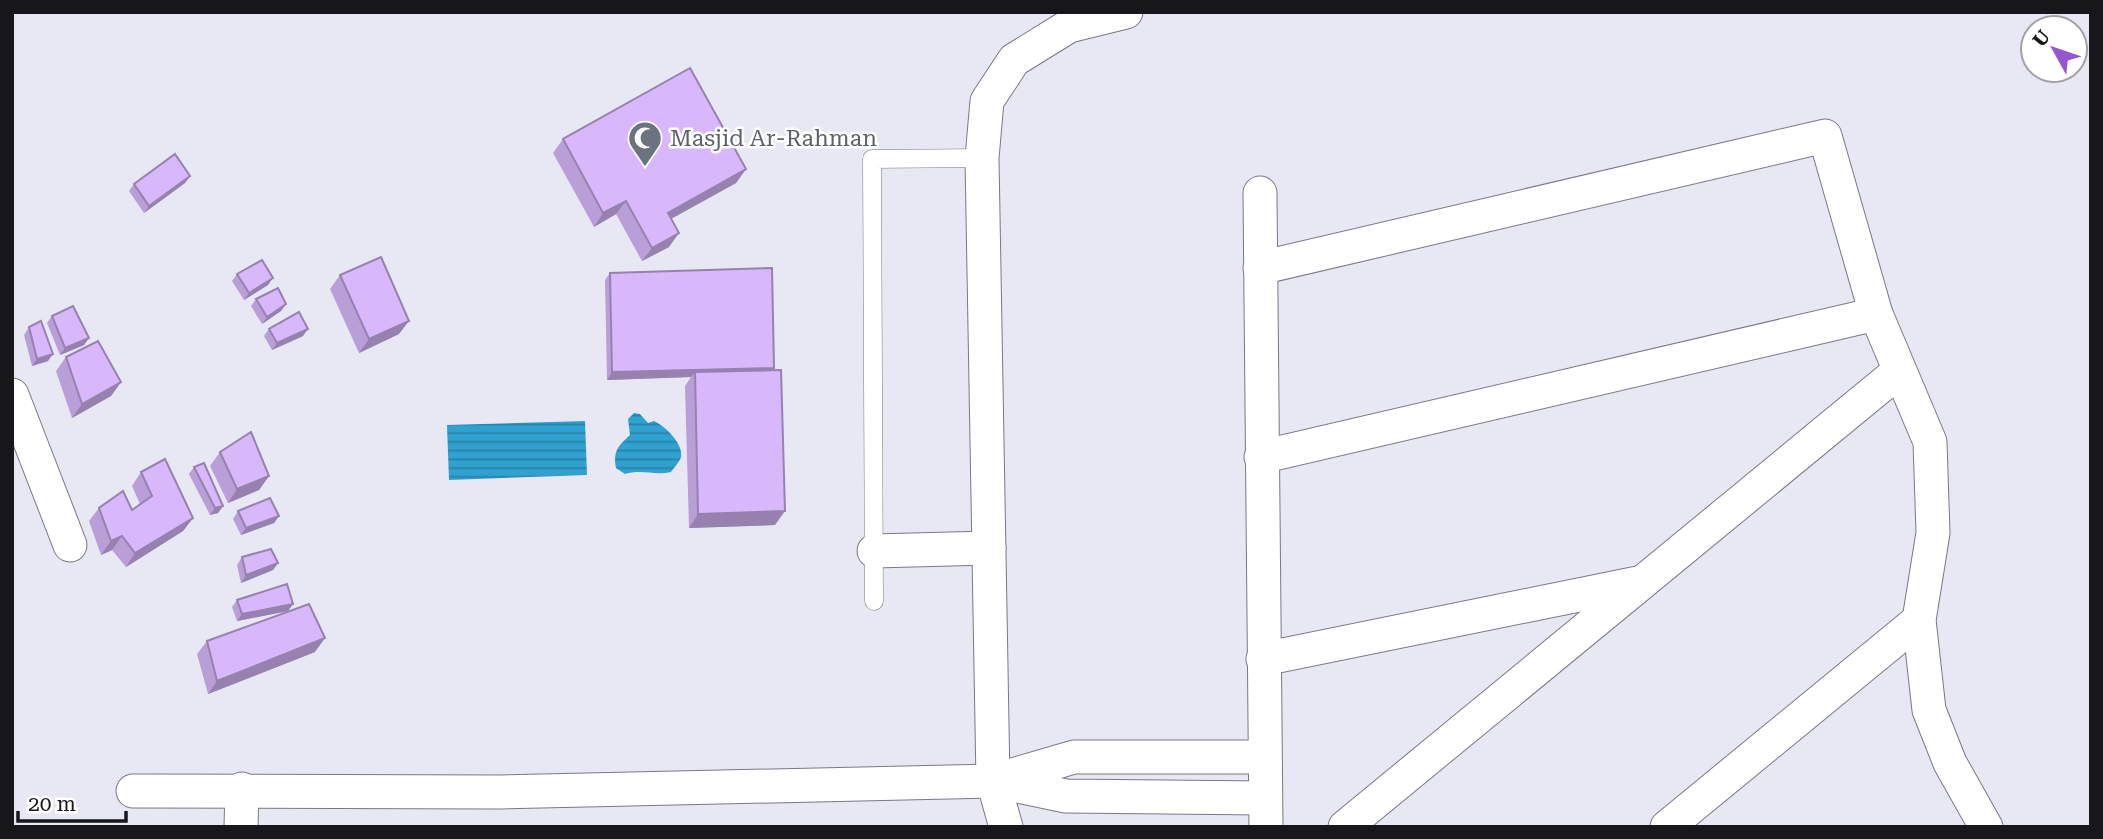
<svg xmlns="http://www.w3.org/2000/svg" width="2103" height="839" font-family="'Roboto Serif',serif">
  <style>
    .water { fill: url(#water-rules) }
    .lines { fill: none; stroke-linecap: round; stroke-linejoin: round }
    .lane-casing { stroke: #797984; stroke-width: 19 }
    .street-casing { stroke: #797984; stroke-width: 35 }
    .lane { stroke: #fff; stroke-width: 18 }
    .street { stroke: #fff; stroke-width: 33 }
    .wall { fill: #ba9ed7 }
    .shaded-wall { fill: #9781af }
    .building { fill: #d8b8fa; stroke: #9781af; stroke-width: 2 }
    .labels { text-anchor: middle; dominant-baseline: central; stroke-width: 5; stroke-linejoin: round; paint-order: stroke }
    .worship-label { font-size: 23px; fill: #5b616d; stroke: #fff; text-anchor: start }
  </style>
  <defs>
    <pattern id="water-rules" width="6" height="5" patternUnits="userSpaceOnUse" patternTransform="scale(1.75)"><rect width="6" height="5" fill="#30a1d0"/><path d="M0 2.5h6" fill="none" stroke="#2882a8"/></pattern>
  </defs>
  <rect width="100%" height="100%" fill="#e7e8f4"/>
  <g class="water">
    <path d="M634,413L640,414L648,423L654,421C664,425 684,444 681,457C680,461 674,468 671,472C655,476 642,469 625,474L616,468C613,451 618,446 630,435L628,419Z"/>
    <path d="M585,421L587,475L449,480L447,425Z"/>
  </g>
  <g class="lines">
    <g class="lane-casing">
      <path id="lane" d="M874,601L872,159L982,158"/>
    </g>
    <g class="street-casing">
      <g id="street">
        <path d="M1260,193L1266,827"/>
        <path d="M1260,268L1825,136L1876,314L1930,442L1933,533L1919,620L1929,710L1950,763L1986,827"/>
        <path d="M12,395L70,545"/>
        <path d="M1261,457L1876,314"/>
        <path d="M874,551L989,548"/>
        <path d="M1263,659L1638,583"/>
        <path d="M999,779L1074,757H1263"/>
        <path d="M133,791L501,792L993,781L1066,796L1264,798"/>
        <path d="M241,827L242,789"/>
        <path d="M1006,827L993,781L982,158L987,101L1014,60L1069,26L1126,12"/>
        <path d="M1345,827L1898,372"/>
        <path d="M1667,827L1919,620"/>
      </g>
    </g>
    <use href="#lane" class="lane"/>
    <use href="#street" class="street"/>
  </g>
  <g class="wall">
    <path d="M563,139L746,169L736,183L671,219L669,247L642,261L616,214L594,227L553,153Z"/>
    <path d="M190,176L185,183L144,213L129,191L134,184Z"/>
    <path d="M610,273L773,370L775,525L689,528L685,386L691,377L607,380L605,280Z"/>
    <path d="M237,274L268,285L244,300L232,281Z"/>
    <path d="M340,275L399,334L359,353L330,289Z"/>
    <path d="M256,299L286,304L281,311L262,324L251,306Z"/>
    <path d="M52,316L89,338L84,345L60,355L47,323Z"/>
    <path d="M29,327L48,361L32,366L24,335Z"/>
    <path d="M269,329L303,336L272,350L264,336Z"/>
    <path d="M66,357L121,382L111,396L72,418L56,371Z"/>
    <path d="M220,452L269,476L259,490L228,503L210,466Z"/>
    <path d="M194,467L223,506L218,513L210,515L189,474Z"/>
    <path d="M141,472L193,518L183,531L126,567L112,550L101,555L89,521L99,508L132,510L140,504L132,486Z"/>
    <path d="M238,511L279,516L274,523L241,535L233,519Z"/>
    <path d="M242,557L278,563L273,570L241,583L237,565Z"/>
    <path d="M237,600L293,604L288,611L237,621L232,607Z"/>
    <path d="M207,641L315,652L208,694L197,654Z"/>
  </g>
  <g class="shaded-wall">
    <path d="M746,169L736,183L658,226L668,213Z"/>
    <path d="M190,176L185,183L144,213L149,206Z"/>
    <path d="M626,201L616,214L594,227L603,213Z"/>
    <path d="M679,233L669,247L642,261L652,248Z"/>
    <path d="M273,278L268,285L244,300L249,293Z"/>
    <path d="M286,304L281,311L262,324L267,317Z"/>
    <path d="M409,321L399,334L359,353L369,339Z"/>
    <path d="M308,329L303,336L272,350L277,343Z"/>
    <path d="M89,338L84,345L60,355L65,348Z"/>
    <path d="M53,354L48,361L32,366L37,359Z"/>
    <path d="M774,368L769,375L695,372L691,377L607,380L612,372Z"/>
    <path d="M121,382L111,396L72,418L82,404Z"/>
    <path d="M269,476L259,490L228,503L237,489Z"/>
    <path d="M223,506L218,513L210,515L215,508Z"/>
    <path d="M785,511L775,525L689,528L698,514Z"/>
    <path d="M279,516L274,523L241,535L246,528Z"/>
    <path d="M193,518L183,531L126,567L135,553Z"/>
    <path d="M122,536L112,550L101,555L111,541Z"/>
    <path d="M278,563L273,570L241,583L246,575Z"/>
    <path d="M293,604L288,611L237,621L242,614Z"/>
    <path d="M325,638L315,652L208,694L217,681Z"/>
  </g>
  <g class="building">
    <path d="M690,68L746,169L668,213L679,233L652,248L626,201L603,213L563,139Z"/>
    <path d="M175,154L190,176L149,206L134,184Z"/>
    <path d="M381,257L409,321L369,339L340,275Z"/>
    <path d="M262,260L273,278L249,293L237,274Z"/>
    <path d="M772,268L774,368L612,372L610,273Z"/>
    <path d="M278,288L286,304L267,317L256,299Z"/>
    <path d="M73,306L89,338L65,348L52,316Z"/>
    <path d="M299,312L308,329L277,343L269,329Z"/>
    <path d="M41,321L53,354L37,359L29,327Z"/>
    <path d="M98,341L121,382L82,404L66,357Z"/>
    <path d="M781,370L785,511L698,514L695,372Z"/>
    <path d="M251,432L269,476L237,489L220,452Z"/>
    <path d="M165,459L193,518L135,553L122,536L111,541L99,508L123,491L132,510L152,496L141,472Z"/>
    <path d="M204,463L223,506L215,508L194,467Z"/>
    <path d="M270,498L279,516L246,528L238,511Z"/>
    <path d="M271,549L278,563L246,575L242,557Z"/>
    <path d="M287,584L293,604L242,614L237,600Z"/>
    <path d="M309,604L325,638L217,681L207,641Z"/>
  </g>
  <defs>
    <g id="mosque-pin" transform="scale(1.75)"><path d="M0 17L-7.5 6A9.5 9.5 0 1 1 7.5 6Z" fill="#6b7280" stroke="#fff"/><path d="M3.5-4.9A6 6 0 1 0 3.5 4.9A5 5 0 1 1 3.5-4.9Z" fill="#fff"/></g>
  </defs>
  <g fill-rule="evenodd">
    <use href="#mosque-pin" x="645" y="138"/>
  </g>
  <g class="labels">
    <g class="worship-label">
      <text x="670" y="138">Masjid Ar-Rahman</text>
    </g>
  </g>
  <rect width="2103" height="839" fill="none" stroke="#17171b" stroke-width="28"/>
  <g transform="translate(2054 49) rotate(310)"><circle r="33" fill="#ffffff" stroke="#a2a2a4" stroke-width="2"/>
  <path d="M0-5L12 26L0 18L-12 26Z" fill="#9657cd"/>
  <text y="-10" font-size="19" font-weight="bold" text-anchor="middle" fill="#17171b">U</text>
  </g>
  <path d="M18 811v10h108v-10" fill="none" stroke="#17171b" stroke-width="3.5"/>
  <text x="28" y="811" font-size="21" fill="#17171b" stroke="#ffffff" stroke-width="5" paint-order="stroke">20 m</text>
</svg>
